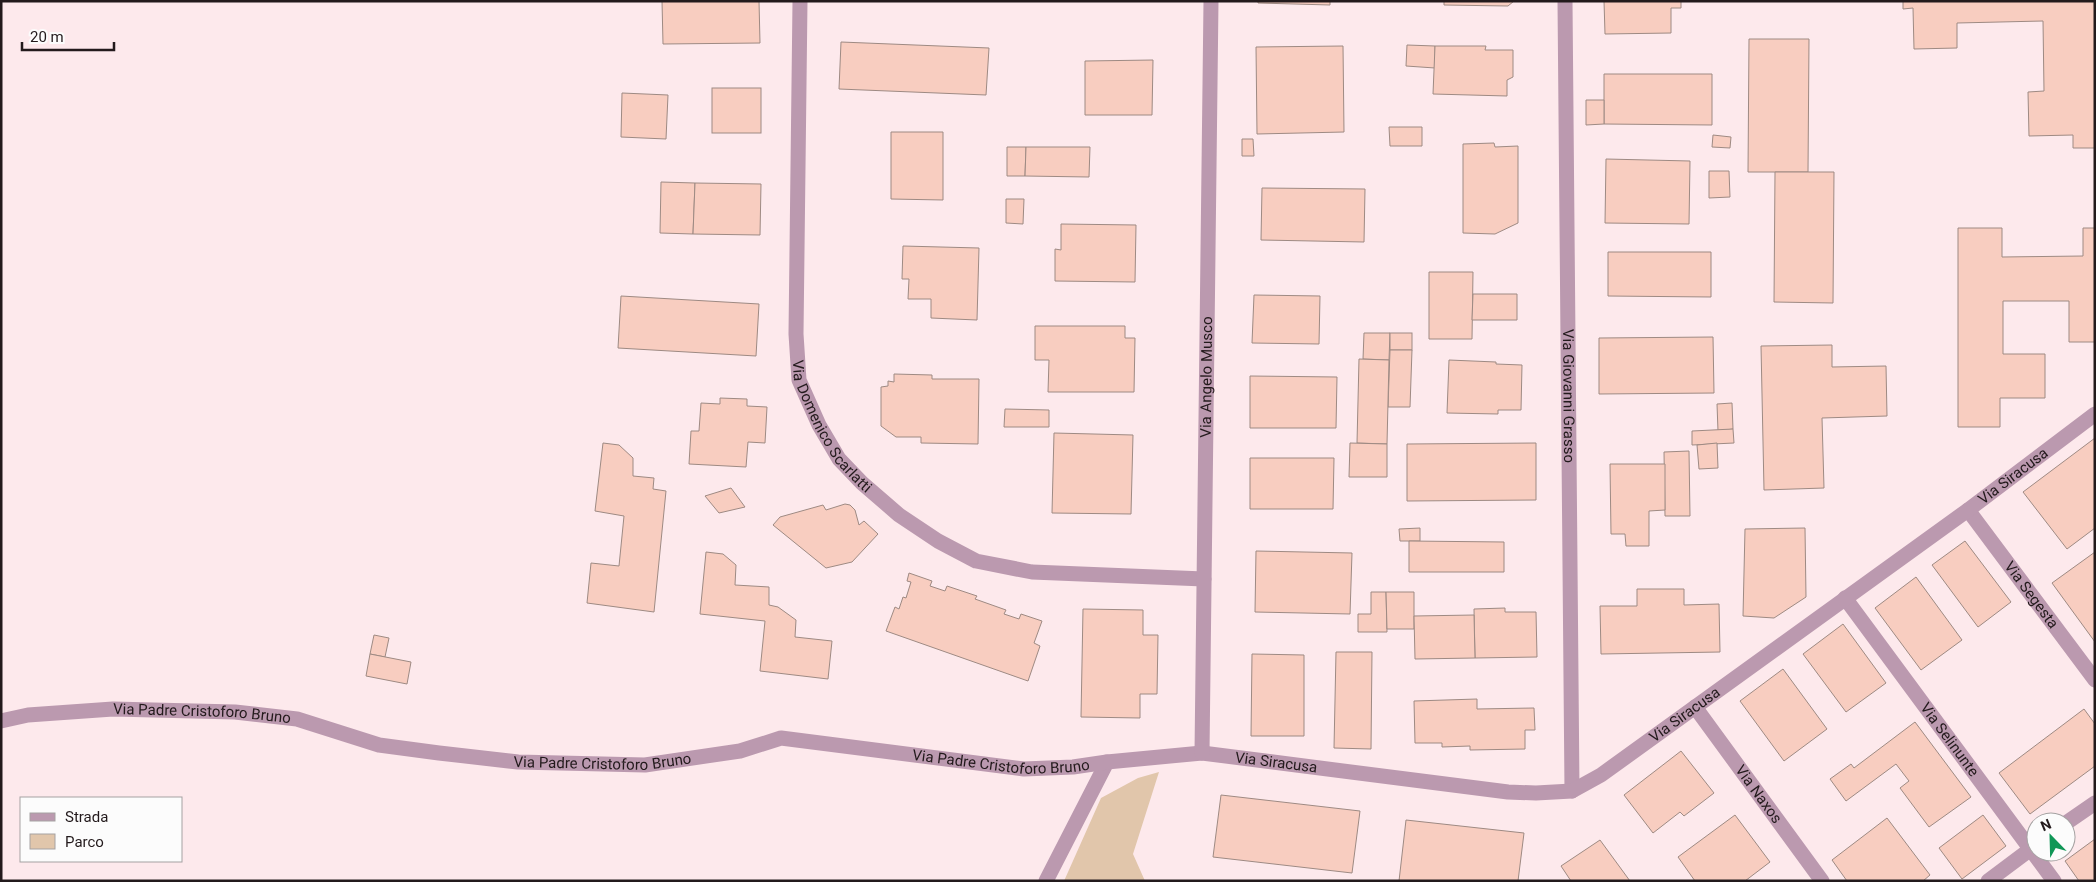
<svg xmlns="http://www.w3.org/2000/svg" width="2096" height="882" font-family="Roboto,sans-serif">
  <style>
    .green { fill: #e1c6ab }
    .building { fill: #f8cdc0; stroke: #9e8a83 }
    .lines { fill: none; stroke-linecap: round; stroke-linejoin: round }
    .lane { stroke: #bb99af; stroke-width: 15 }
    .street { stroke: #bb99af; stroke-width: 15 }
    .labels { text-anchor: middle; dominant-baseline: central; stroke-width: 4; stroke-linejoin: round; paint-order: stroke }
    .street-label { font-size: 15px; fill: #231a1c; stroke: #fcfcfc }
  </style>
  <rect width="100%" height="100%" fill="#fde9ec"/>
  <path class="green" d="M1159,772L1133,854L1145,881H1064L1101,798L1138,778Z"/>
  <g class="building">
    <path d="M662,1H759L760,43L663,44Z"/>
    <path d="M1258,1H1330V5L1258,3Z"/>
    <path d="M1444,1H1514L1508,6L1444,5Z"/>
    <path d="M1604,1H1681V8H1671V33L1605,34Z"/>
    <path d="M1903,1H2095V148H2073V135L2029,136L2028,92L2044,91L2043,21L1957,23V48L1914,49L1913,8L1903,9Z"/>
    <path d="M1749,39H1809L1808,172H1748Z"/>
    <path d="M841,42L989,48L986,95L839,89Z"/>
    <path d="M1407,45L1435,46V68L1406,66Z"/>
    <path d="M1343,46L1344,132L1257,134L1256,47Z"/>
    <path d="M1435,46H1486L1485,50H1513V77L1507,80V96L1433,94Z"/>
    <path d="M1153,60L1152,115H1085V61Z"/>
    <path d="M1604,74H1712V125L1604,124Z"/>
    <rect x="712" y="88" width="49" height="45"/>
    <path d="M622,93L668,95L666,139L621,137Z"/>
    <path d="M1586,100H1604V124L1586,125Z"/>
    <path d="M1389,127H1422V146H1390Z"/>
    <path d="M891,132H943V200L891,199Z"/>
    <path d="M1713,135L1731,137L1730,148L1712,147Z"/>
    <path d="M1242,139H1253L1254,156H1242Z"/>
    <path d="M1494,143L1495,147L1518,146V223L1495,234L1463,233V144Z"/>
    <path d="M1007,147H1026L1025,176H1007Z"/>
    <path d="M1026,147H1090L1089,177L1025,176Z"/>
    <path d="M1606,159L1690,161L1689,224L1605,223Z"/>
    <path d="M1709,171H1729L1730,197L1709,198Z"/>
    <path d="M1775,172H1834L1833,303L1774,302Z"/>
    <path d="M661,182L695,183L693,234L660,233Z"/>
    <path d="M695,183L761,184L760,235L693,234Z"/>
    <path d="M1262,188L1365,189L1364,242L1261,240Z"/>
    <path d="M1006,199H1024L1023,224L1006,223Z"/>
    <path d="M1061,224L1136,225L1135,282L1055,281V249L1061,250Z"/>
    <path d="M1958,228H2002V257L2083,256V228H2095V342H2069V301H2003V354H2045V398H2000V427H1958Z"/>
    <path d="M903,246L979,248L977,320L931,318V299H908L909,279H902Z"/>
    <path d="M1608,252H1711V297L1608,296Z"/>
    <path d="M1429,272H1473L1472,339H1429Z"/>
    <path d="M1473,294H1517V320H1472Z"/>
    <path d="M1254,295L1320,296L1319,344L1252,343Z"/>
    <path d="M621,296L759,304L756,356L618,348Z"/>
    <path d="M1035,326H1125V338H1135L1134,392H1048L1049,360H1035Z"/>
    <path d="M1364,333H1390L1389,360L1363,359Z"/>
    <rect x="1390" y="333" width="22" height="17"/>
    <path d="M1713,337L1714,393L1599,394V338Z"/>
    <path d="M1832,345V367L1886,366L1887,416L1822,418L1824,488L1764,490L1761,346Z"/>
    <path d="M1390,350H1412L1410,407H1388Z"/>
    <path d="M1359,359L1389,360L1387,444L1357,443Z"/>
    <path d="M1449,360L1496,362V364L1522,365L1521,410H1498V414L1447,413Z"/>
    <path d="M894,374L932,375V379H979L978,444L921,443V437H896L881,426V387L888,386V381L894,382Z"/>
    <path d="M1250,376L1337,377L1336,428H1250Z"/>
    <path d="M720,398L747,399V406L767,407L765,443L748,442L746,467L689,464L691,431H699L701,403L720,404Z"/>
    <path d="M1732,403L1733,429L1718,431L1717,404Z"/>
    <path d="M1005,409L1049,410V427H1004Z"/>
    <path d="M1733,429L1734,443L1692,445V431Z"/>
    <path d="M1054,433L1133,435L1131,514L1052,513Z"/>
    <path d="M2095,438V528L2067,549L2023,492Z"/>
    <path d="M603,443L619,445L633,458V476L654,478L653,489L666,491L654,612L587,603L591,563L619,566L624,516L595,511Z"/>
    <path d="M1350,443L1387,444V477H1349Z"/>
    <path d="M1536,443V500L1407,501V444Z"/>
    <path d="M1717,443L1718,468L1699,469L1697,445Z"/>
    <path d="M1689,451L1690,516H1665L1664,452Z"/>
    <path d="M1250,458H1334L1333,509H1250Z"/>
    <path d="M1610,464H1665V510L1649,511V546H1626L1625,534H1611Z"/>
    <path d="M731,488L745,507L719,513L705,496Z"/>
    <path d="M845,504L850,505L855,510L859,525L864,521L878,534L852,562L826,568L773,525L780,517L823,505L826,510Z"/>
    <path d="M1420,528V541H1400L1399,529Z"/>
    <path d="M1805,528L1806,597L1774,618L1743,616L1745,529Z"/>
    <path d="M1409,541L1504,542V572H1409Z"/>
    <path d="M1965,541L2011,602L1978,627L1932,565Z"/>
    <path d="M1256,551L1352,553L1350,614L1255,612Z"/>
    <path d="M706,552L723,554L736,565L735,585L769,587V605L778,607L796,620L795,637L832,641L828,679L760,671L765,621L700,614Z"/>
    <path d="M2095,552V642L2052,583Z"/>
    <path d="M909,573L932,581L930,586L945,591L947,586L977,596L975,599L1006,610L1004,614L1019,619L1021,614L1042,621L1034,643L1040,646L1028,681L886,631L895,607L899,609L903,597L906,598L911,582L907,581Z"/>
    <path d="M1916,577L1962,640L1921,670L1875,608Z"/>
    <path d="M1637,589H1684V605L1719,604L1720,652L1601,654L1600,606H1637Z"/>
    <path d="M1371,592H1386L1387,632H1358V614H1371Z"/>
    <path d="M1386,592H1414V629H1387Z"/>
    <path d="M1505,608V612H1536L1537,657L1475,658L1474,609Z"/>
    <path d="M1083,609L1143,610V635H1158L1157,694H1140V718L1081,717Z"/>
    <path d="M1474,615L1475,658L1415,659L1414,616Z"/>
    <path d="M1843,624L1886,683L1846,712L1803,654Z"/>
    <path d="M374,635L389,638L385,657L370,654Z"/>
    <path d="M1336,652H1372L1371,749L1334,748Z"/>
    <path d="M370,654L411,662L407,684L366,676Z"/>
    <path d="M1252,654L1304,655V736H1251Z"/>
    <path d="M1783,669L1827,729L1784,761L1740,701Z"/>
    <path d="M1477,699V709L1534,708L1535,730H1525V749L1470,750V746L1442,747V743H1415L1414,701Z"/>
    <path d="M2084,709L2095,724V766L2030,814L1999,773Z"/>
    <path d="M1915,722L1971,797L1929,827L1900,788L1909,781L1896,764L1846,801L1830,779L1851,764L1854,768Z"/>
    <path d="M1681,751L1714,793L1684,816L1680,812L1653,833L1624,795Z"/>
    <path d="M1221,795L1360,811L1352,873L1213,857Z"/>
    <path d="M1735,815L1770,862L1745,881H1695L1678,857Z"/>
    <path d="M1983,815L2006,846L1962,879L1939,848Z"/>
    <path d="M1887,818L1930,875L1923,881H1847L1832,860Z"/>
    <path d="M1406,820L1524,833L1518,881H1399Z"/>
    <path d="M2095,839V881H2079L2065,861Z"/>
    <path d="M1600,840L1630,881H1571L1561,866Z"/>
  </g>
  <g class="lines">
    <path class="lane" d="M1046,881L1107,762"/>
    <g class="street">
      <path id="s1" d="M800,1L796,334L799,380L819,425L839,459L862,483L899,515L938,541L976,561L1032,572L1204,579"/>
      <path id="s2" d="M1565,1L1572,791"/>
      <path id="s3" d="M1968,510L2095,680"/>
      <path id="s4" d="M1845,598L2054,881"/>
      <path id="s5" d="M1695,707L1822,881"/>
      <path id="s6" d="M1,721L28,715L113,709L235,712L297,719L379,745L439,753L518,762L645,765L740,751L781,738L1024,769L1073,767L1107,762L1202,753L1508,792L1536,793L1572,791L1601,775L1968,510L2095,414"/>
      <path id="s7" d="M1202,753L1211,1"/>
      <path d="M2066,823L2095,803"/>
      <path d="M1988,881L2036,845"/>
    </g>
  </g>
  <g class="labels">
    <g class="street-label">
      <text stroke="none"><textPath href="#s7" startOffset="376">Via Angelo Musco</textPath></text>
      <text stroke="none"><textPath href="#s2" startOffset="395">Via Giovanni Grasso</textPath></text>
      <text stroke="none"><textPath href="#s1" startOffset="435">Via Domenico Scarlatti</textPath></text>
      <text stroke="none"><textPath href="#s6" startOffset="2128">Via Siracusa</textPath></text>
      <text stroke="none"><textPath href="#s3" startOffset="106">Via Segesta</textPath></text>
      <text stroke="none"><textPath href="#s6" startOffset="202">Via Padre Cristoforo Bruno</textPath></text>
      <text stroke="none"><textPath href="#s6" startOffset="1722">Via Siracusa</textPath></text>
      <text stroke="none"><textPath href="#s4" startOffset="176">Via Selinunte</textPath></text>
      <text stroke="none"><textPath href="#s6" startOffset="608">Via Padre Cristoforo Bruno</textPath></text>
      <text stroke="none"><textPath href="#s6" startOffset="1011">Via Padre Cristoforo Bruno</textPath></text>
      <text stroke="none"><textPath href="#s6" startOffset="1288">Via Siracusa</textPath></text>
      <text stroke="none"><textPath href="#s5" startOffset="108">Via Naxos</textPath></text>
    </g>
  </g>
  <rect width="2096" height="882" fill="none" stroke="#231a1c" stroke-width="5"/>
  <rect x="20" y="797" width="162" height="65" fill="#fcfcfc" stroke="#a5a2a2"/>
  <rect x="30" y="813" width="25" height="8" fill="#bb99af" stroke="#a5a2a2"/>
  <text x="65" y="822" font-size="15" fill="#231a1c">Strada</text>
  <rect x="30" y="834" width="25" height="15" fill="#e1c6ab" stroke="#a5a2a2"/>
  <text x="65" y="847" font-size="15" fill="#231a1c">Parco</text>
  <g transform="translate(2051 837) rotate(337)"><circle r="24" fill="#fcfcfc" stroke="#a5a2a2"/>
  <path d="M0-4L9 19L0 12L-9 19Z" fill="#109757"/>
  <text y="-8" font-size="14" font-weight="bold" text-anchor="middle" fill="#231a1c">N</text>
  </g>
  <path d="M22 42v8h92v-8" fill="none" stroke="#231a1c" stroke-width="2.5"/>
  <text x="30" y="42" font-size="15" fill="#231a1c" stroke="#fcfcfc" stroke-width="4" paint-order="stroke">20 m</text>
</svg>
